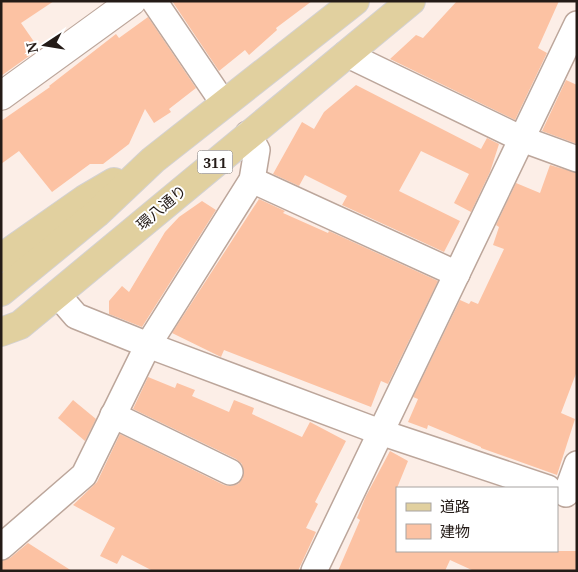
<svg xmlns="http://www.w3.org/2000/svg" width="578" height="572" font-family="'Noto Serif','Noto Sans JP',serif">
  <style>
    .building { fill: #fcc2a3 }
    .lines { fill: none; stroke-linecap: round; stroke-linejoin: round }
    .minor-casing { stroke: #bca69b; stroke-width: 28 }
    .tertiary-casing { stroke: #bca69b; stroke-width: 30 }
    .primary-casing { stroke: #d3d1d1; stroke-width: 30 }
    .minor { stroke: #fff; stroke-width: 25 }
    .tertiary { stroke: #fff; stroke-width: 28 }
    .primary { stroke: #e1d09f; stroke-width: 28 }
    .labels { text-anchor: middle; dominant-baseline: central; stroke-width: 4; stroke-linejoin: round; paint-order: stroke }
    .shield { fill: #fff; stroke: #665f5d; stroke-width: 1 }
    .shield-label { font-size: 14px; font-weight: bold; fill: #241b17 }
    .street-label { font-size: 15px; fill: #241b17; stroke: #fff }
  </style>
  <rect width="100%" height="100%" fill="#fceee7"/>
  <g class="building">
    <path d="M1,1H54L21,23L37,46L30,51L32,54L1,76Z"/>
    <path d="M172,1H312L276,28L277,30L249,55L245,50L219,71Z"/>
    <path d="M457,1H559L538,48L547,53L515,120L390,59L416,35L423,38Z"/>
    <path d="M148,17L196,88L169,109L171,112L154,123L145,109L129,144L103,164H90L52,192L19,151L1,164V121L50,87L49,86L116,34L119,38Z"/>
    <path d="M566,80L577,85V144L542,131Z"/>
    <path d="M356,85L481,149L487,138L499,144L490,172L471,212L454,203L469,174L421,151L399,191L460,221L444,252L342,205L347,196L305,175L299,186L273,174L302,122L314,129L324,112Z"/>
    <path d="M550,165L577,173V371L561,413L575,419L557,475L481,448V447L428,425L427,429L408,422L418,399L413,397L460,300L469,304L471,301L478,304L504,249L493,245L499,227L496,225L516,183L540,193Z"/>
    <path d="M259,199L285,211L283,213L328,233L329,231L438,281L388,384L381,381L371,407L224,350L221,357L172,333Z"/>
    <path d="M202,201L216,210L142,327L109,314V301L122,286L129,292L165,232L179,217Z"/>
    <path d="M148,377L175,388L177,383L195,390L192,396L229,412L234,400L254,408L252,414L302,437L310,422L346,441L315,502L318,504L306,528L316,532L298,571H153L122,555L117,564L100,556L115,528L73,505L97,482L120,434L224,485L231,486L238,484L243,478L242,464L236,459L133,409Z"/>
    <path d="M73,400L96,419L85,441L58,418Z"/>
    <path d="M390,451L408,461L397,488V551H577V571H474L450,560L445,571H338L360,520L357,518L366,496Z"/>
    <path d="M28,543L72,571H1V561L10,558Z"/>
  </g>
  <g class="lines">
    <g class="minor-casing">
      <g id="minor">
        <path d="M154,1L224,104"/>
        <path d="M346,54L522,139L577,159"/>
        <path d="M252,180L457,274"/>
        <path d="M57,294L76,316L148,345L380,432L548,488"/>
        <path d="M113,415L230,472"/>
        <path d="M566,494L577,464"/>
        <path d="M1,547L84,475L148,345L252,180L257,150L248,134"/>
        <path d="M314,571L577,24"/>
      </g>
    </g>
    <g class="tertiary-casing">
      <path id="tertiary" d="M1,96L132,1"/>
    </g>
    <g class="primary-casing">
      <g id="primary">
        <path d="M1,258L85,199L114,182"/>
        <path d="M1,292L96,214L153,160L355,1"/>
        <path d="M1,332L20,325L411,1"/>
      </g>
    </g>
    <use href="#minor" class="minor"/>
    <use href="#tertiary" class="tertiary"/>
    <use href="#primary" class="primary"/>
  </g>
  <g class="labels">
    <rect class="shield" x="197.5" y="150.5" width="35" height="23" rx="4"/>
    <g class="shield-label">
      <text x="215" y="162">311</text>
    </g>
    <g class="street-label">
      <text transform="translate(161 207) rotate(-40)">環八通り</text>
    </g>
  </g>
  <rect width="578" height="572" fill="none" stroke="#241b17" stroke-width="5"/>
  <rect x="396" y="487" width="162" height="65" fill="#ffffff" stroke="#a7a4a2"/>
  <rect x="406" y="503" width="25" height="8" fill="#e1d09f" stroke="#a7a4a2"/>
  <text x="440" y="512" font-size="15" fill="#241b17">道路</text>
  <rect x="406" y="524" width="25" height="15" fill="#fcc2a3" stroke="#a7a4a2"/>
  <text x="440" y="537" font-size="15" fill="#241b17">建物</text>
  <g transform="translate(45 45) rotate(258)" stroke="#ffffff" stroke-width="4" paint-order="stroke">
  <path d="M0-4L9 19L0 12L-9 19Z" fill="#241b17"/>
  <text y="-8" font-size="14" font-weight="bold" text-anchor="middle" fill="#241b17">N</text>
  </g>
</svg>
